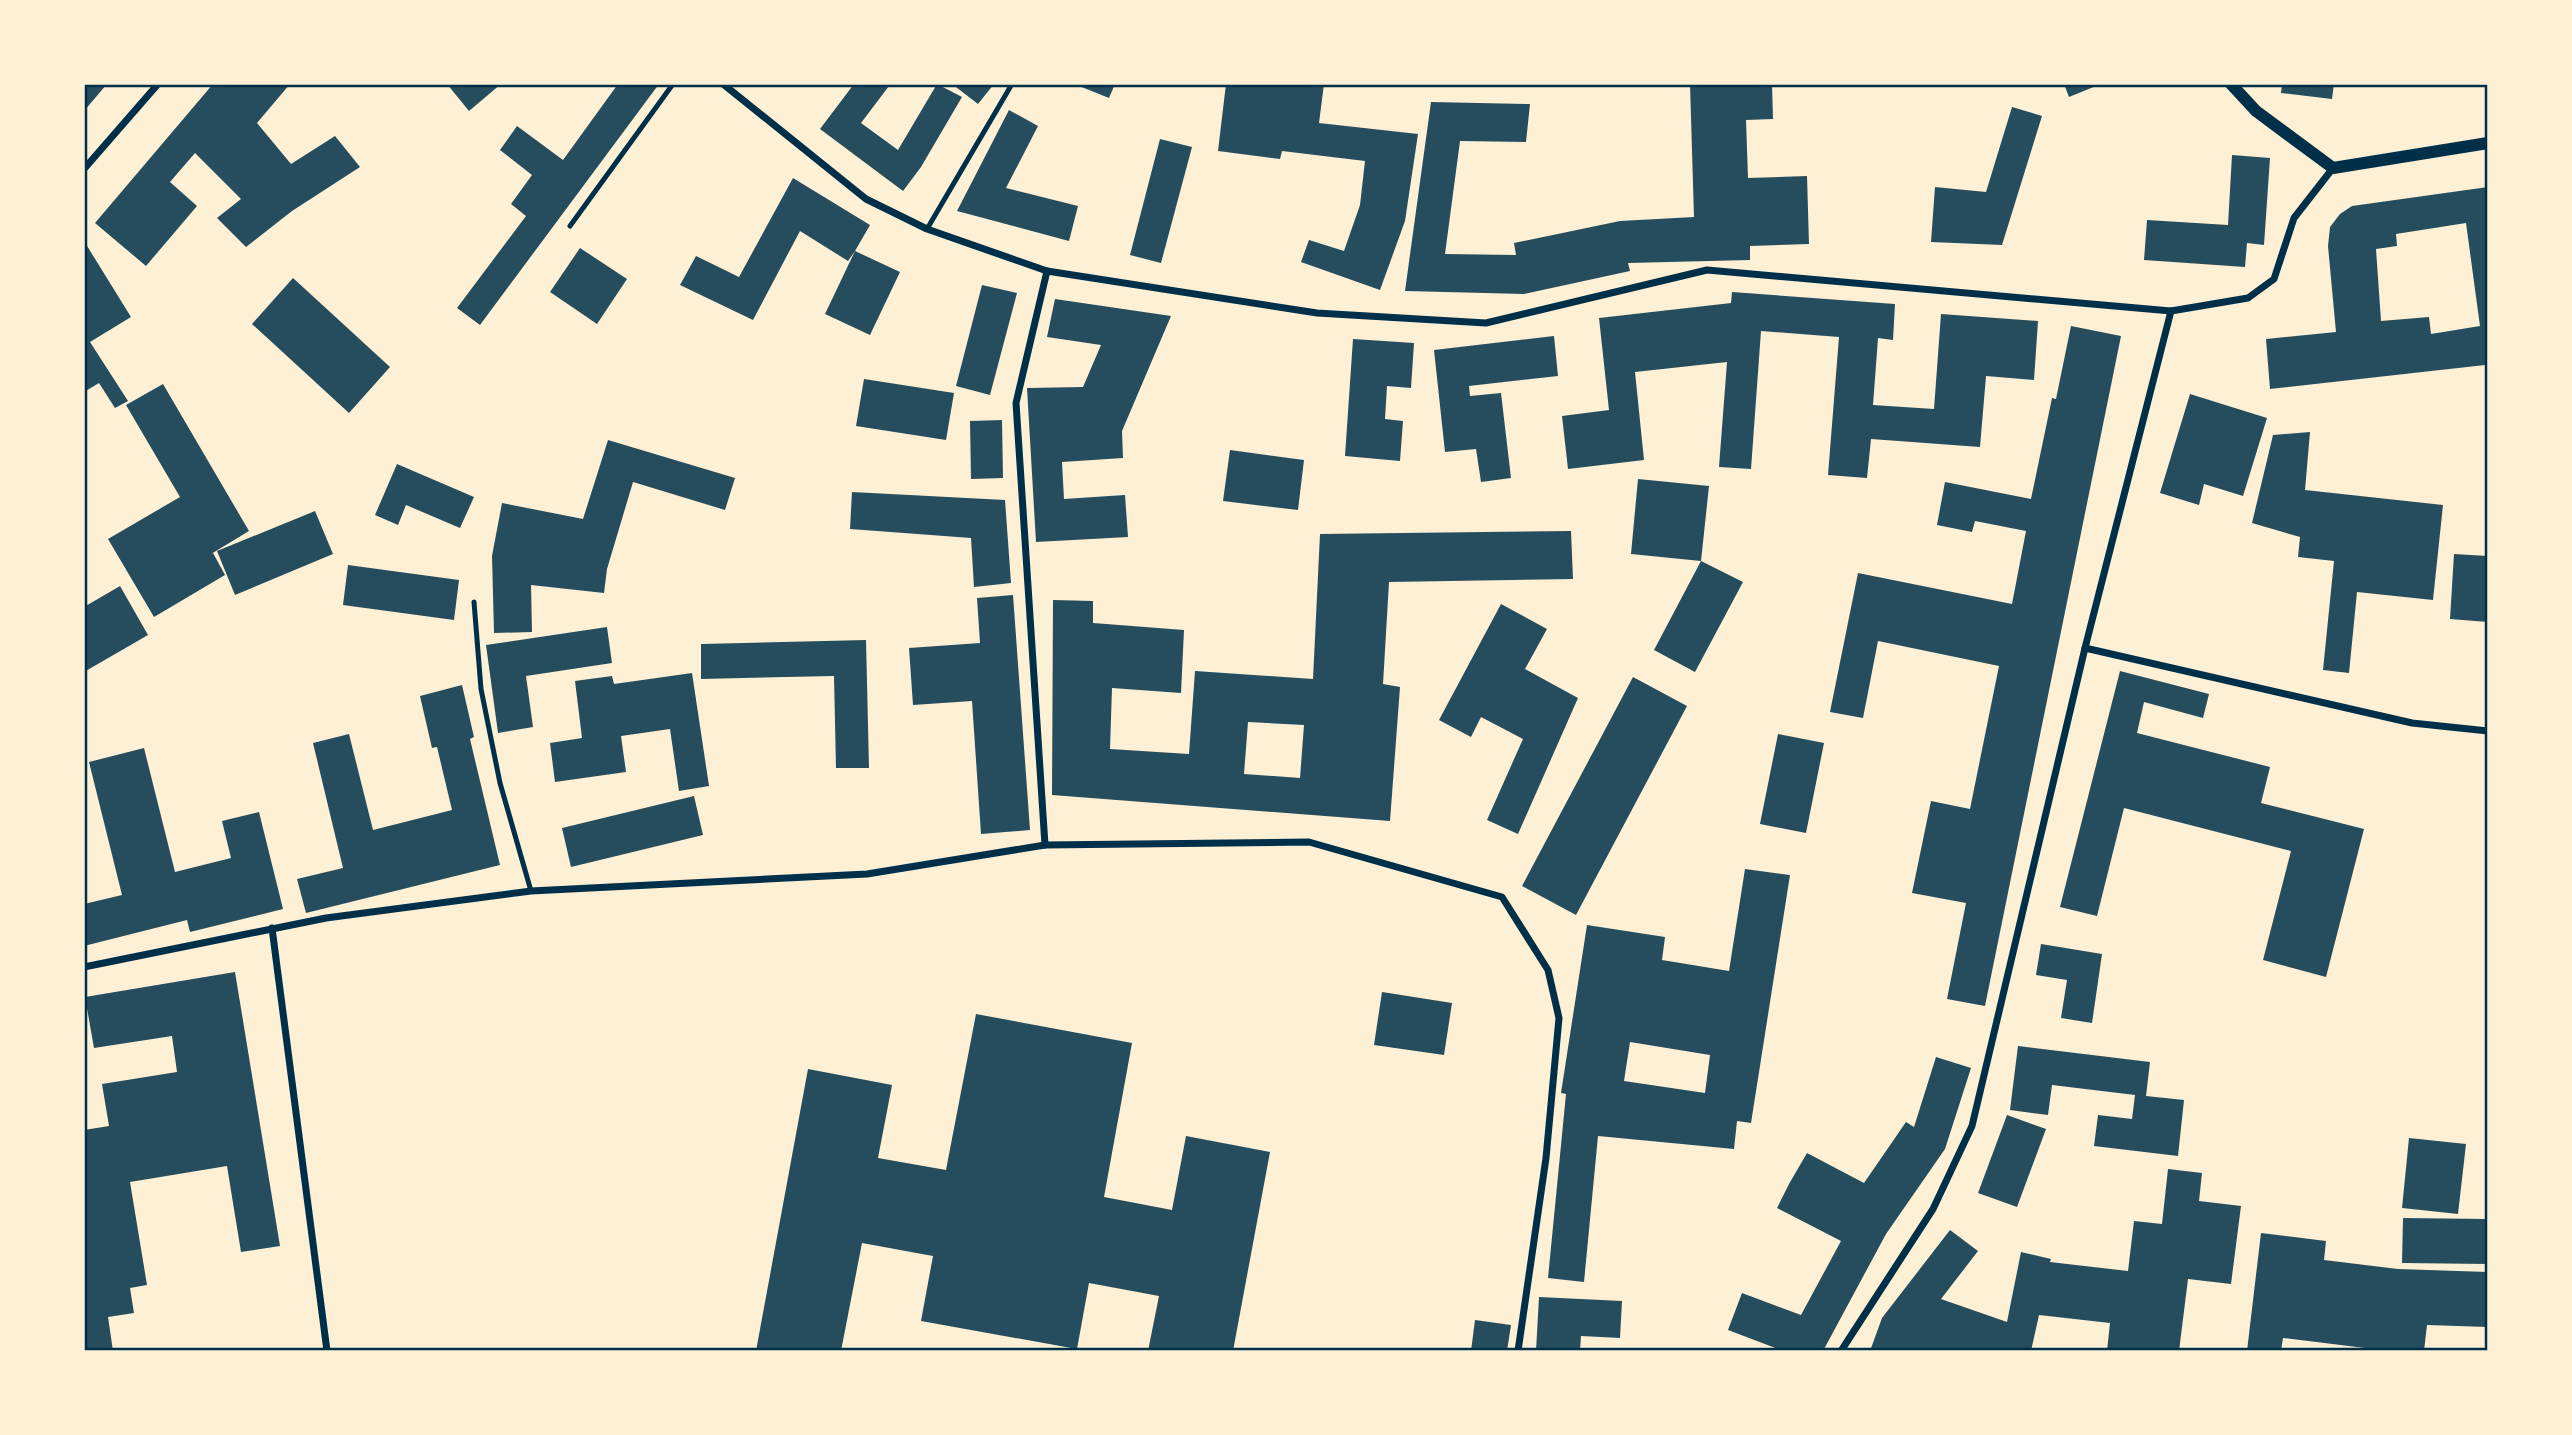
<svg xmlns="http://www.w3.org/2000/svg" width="2572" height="1435" font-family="Manrope,sans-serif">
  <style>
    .building { fill: #264d5e; fill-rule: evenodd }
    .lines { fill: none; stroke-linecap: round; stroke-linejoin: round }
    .service { stroke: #003049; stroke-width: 5 }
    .minor { stroke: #003049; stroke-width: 7 }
    .tertiary { stroke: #003049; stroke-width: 12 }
    .neatline { fill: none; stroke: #003049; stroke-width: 2.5 }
  </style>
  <rect width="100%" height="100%" fill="#fdf0d5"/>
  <g class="building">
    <path d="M84,84H107L84,111Z"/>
    <path d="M213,84H290L257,123L291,164L335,136L360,167L292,211L246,247L217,218L241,199L195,153L170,182L197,206L146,266L95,223Z"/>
    <path d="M447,84H501L469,111Z"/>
    <path d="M618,84H659L480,325L457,308L526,216L511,204L532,175L500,150L517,126L563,160Z"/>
    <path d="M854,84H886L889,86L861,123L898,150L937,84L962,97L921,167L903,191L820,129Z"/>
    <path d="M952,84H994L978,104Z"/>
    <path d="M1074,84H1115L1109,98Z"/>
    <path d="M1226,84H1324L1319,123L1418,134L1405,221L1380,290L1301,262L1309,240L1344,251L1360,205L1365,161L1282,151L1280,159L1218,151Z"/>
    <path d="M1690,84H1772L1773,119L1746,120L1748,178L1807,176L1809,244L1750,246V260L1628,263L1630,271L1524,294L1405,291L1431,102L1530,104L1526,142L1460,141L1445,254L1516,255L1514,243L1620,221L1694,217Z"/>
    <path d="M2064,84H2101L2069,97Z"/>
    <path d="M2282,84H2334L2332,99L2281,93Z"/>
    <path d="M2012,107L2042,116L2002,245L1931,242L1935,187L1986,192Z"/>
    <path d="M1009,110L1038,126L1006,188L1078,206L1069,241L957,211Z"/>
    <path d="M1160,139L1192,147L1161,263L1130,255Z"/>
    <path d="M2232,155L2270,158L2264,245L2247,243L2245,267L2144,260L2147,220L2228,225Z"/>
    <path d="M793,178L870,225L855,251L900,272L870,335L825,314L855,251L848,261L800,231L753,320L680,285L696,256L739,277Z"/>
    <path d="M2488,187V372L2485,365L2270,389L2266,339L2336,332L2328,246L2330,227L2340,214L2352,206ZM2466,223L2480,326L2431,334L2429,317L2381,321L2376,249L2397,246L2396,234Z"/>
    <path d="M84,241L131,317L90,342L128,401L115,408L99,383L84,392Z"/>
    <path d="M580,248L627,279L597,324L550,292Z"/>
    <path d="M293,278L390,367L349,413L252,324Z"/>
    <path d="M982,285L1017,293L990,395L956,386Z"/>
    <path d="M1732,292L1895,304L1893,340L1878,338L1873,405L1934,409L1941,314L2038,321L2034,380L1986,376L1980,447L1871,439L1867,478L1828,475L1839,337L1761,331L1751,469L1719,467L1727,362L1635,372L1644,460L1568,469L1562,416L1609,410L1599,318L1731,303Z"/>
    <path d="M1055,299L1171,316L1122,431L1123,458L1062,462L1064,499L1125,495L1128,537L1036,542L1027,388L1083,387L1101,345L1047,337Z"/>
    <path d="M2071,326L2121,336L1985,1006L1947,999L1966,903L1912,893L1931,801L1970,809L1999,666L1878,641L1863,718L1830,712L1858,573L2012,604L2026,531L1975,521L1972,532L1937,525L1945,482L2031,499L2052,398L2056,399Z"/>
    <path d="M1554,336L1558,376L1469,386L1470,396L1501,393L1511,478L1481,482L1476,449L1445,452L1434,350Z"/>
    <path d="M1353,339L1414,343L1411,388L1387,386L1385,419L1403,421L1400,461L1345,456Z"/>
    <path d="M864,379L954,393L946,440L856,426Z"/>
    <path d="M163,384L249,531L211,554L213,553L225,575L154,617L108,539L180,497L126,405Z"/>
    <path d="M2190,394L2267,418L2243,496L2204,484L2199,505L2160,493Z"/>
    <path d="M1002,420L1003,478L971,479L970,421Z"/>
    <path d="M2310,432L2305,490L2443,505L2433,600L2357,592L2349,673L2323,670L2334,561L2298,557L2300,537L2252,523L2273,435Z"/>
    <path d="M608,440L735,478L725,510L633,482L607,569L604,593L531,585L532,632L494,633L492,556L502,503L583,519Z"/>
    <path d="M1230,450L1304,460L1298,510L1223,501Z"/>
    <path d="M397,464L474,497L460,528L406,505L398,525L375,515Z"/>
    <path d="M1638,479L1709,486L1701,561L1743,582L1695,672L1654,650L1701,561L1631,554Z"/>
    <path d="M852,492L1005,500L1011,583L974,587L971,538L850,529Z"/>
    <path d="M315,511L333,554L235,595L217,551Z"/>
    <path d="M1571,531L1573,579L1389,582L1383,684L1400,687L1390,821L1052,795L1053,600L1093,601V623L1184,630L1181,693L1112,688L1110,749L1189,754L1195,671L1313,679L1320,534ZM1248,722L1304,725L1300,778L1244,774Z"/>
    <path d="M2454,554L2488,556V622L2450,619Z"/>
    <path d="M348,565L459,580L454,620L343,605Z"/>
    <path d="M120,586L148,635L84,672V607Z"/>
    <path d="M1013,595L1030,830L981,834L972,701L913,705L909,648L980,643L977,598Z"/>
    <path d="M1501,604L1547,629L1525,669L1578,698L1518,834L1487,820L1523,739L1481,717L1471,737L1439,720Z"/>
    <path d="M607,627L612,663L526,676L533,727L498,733L486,645Z"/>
    <path d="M866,640L869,768H836L834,676L701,679V644Z"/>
    <path d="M2120,671L2209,694L2203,718L2144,702L2137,733L2270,767L2261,803L2364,829L2326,977L2263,960L2291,851L2124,808L2097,916L2060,907Z"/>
    <path d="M692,673L709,786L679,791L670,729L621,736L626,772L555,782L550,743L582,738L575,681L612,676L614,684Z"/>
    <path d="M1633,677L1687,706L1576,915L1522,886Z"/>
    <path d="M462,685L474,737L470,739L500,865L306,913L297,879L343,868L313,743L349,734L373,830L452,810L437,747L432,748L420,696Z"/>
    <path d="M1778,734L1824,743L1806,833L1760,824Z"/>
    <path d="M144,748L175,872L231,858L222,821L259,812L283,909L190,932L187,920L84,946V904L122,895L89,762Z"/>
    <path d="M694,796L703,835L571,867L562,828Z"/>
    <path d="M1745,869L1790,875L1751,1123L1737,1121L1734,1149L1598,1136L1584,1282L1548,1278L1566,1094L1561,1093L1587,925L1665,937L1662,960L1729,971ZM1630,1042L1710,1055L1705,1093L1624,1081Z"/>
    <path d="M2041,944L2102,954L2092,1023L2061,1018L2067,980L2036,975Z"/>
    <path d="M235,972L280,1246L241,1252L227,1166L130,1182L147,1285L130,1288L134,1313L108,1317L113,1351H84V1130L109,1126L102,1084L177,1072L172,1036L94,1048L85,997Z"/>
    <path d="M1382,992L1452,1003L1444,1055L1374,1045Z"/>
    <path d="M976,1014L1132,1043L1104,1197L1172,1210L1186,1136L1270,1152L1233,1351H1148L1159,1296L1089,1283L1077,1349L921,1321L933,1256L862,1243L841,1351H756L808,1069L892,1085L878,1158L946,1170Z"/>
    <path d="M2018,1046L2150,1062L2146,1096L2184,1100L2178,1156L2094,1146L2098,1115L2132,1119L2135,1095L2052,1085L2048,1115L2010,1110Z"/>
    <path d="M1936,1057L1971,1068L1945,1149L1886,1234L1823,1351H1783L1728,1330L1742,1293L1801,1315L1841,1241L1777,1208L1789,1184L1807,1153L1864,1183L1906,1122L1914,1127Z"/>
    <path d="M2007,1115L2046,1129L2017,1207L1978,1193Z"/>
    <path d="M2409,1138L2466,1144L2458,1214L2402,1208Z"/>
    <path d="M2168,1169L2202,1173L2199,1201L2241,1206L2231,1284L2188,1279L2179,1351H2107L2110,1323L2039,1315L2031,1351H1870L1882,1318L1950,1230L1978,1251L1941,1299L2007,1322L2021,1252L2051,1259L2050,1262L2128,1271L2134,1221L2162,1224Z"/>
    <path d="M2403,1218L2488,1219V1264L2402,1263Z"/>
    <path d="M2261,1233L2326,1241L2324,1260L2398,1269L2488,1272V1327L2427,1325L2424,1351H2389L2283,1338L2281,1351H2247Z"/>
    <path d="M1539,1297L1622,1301L1620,1338L1581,1336L1580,1351H1536Z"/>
    <path d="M1475,1320L1511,1325L1507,1351H1471Z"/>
  </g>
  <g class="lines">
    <g class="service">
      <path d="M570,226L673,84"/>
      <path d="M927,229L1012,84"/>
      <path d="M474,602L481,689L500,783L531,891"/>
    </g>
    <g class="minor">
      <path d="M723,84L866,199L927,229L1047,271L1317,313L1486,323L1707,270L2171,311L2248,298L2274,279L2294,218L2333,168"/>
      <path d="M84,169L158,84"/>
      <path d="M1047,271L1016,403L1045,845L1309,842L1502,897L1548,970L1559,1018L1546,1158L1518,1351"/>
      <path d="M2085,648L2412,723L2488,731"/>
      <path d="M272,928L327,1351"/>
      <path d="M84,967L326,918L531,891L867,874L1045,845"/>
      <path d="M1841,1351L1933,1209L1972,1126L2085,648L2171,311"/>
    </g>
    <path class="tertiary" d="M2231,84L2256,111L2333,168L2488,143"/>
  </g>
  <rect width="2572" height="1435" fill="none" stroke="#fdf0d5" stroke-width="172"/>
  <rect x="86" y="86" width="2400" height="1263" class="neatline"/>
</svg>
